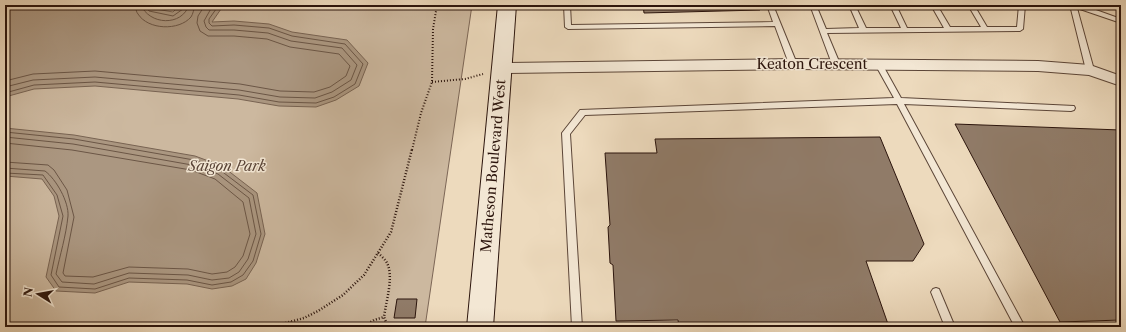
<svg xmlns="http://www.w3.org/2000/svg" width="1126" height="332" font-family="'Libre Caslon Text',serif">
  <style>
    .green { fill: #ccb89f; stroke: #7c6656 }
    .water { fill: #ab9781; stroke: #786352 }
    .lines { fill: none; stroke-linecap: round; stroke-linejoin: round }
    .shore { stroke: #6b5646; stroke-width: 1 }
    .building { fill: #907b68; stroke: #2b140c }
    .lane-casing { stroke: #5c4638; stroke-width: 2 }
    .street-casing { stroke: #5c4638; stroke-width: 2 }
    .secondary-casing { stroke: #2b140c; stroke-width: 2 }
    .path-far1 { stroke: #2b140c; stroke-width: 2; stroke-dasharray: 1 2; stroke-linecap: butt }
    .path { stroke: #2b140c; stroke-width: 2.5; stroke-dasharray: 1 2; stroke-linecap: butt }
    .lane { fill: #f3e7d4; fill-rule: evenodd }
    .street { fill: #f3e7d4; fill-rule: evenodd }
    .secondary { fill: #f3e7d4; fill-rule: evenodd }
    .labels { text-anchor: middle; dominant-baseline: central; stroke-width: 3; stroke-linejoin: round; paint-order: stroke }
    .street-label { font-size: 14px; fill: #2b140c; stroke: #f3e7d4 }
    .park-label { font-size: 14px; font-style: italic; fill: #5b4538; stroke: #f3e7d4 }
  </style>
  <rect width="100%" height="100%" fill="#eddabd"/>
  <filter id="stains"><feTurbulence type="fractalNoise" baseFrequency=".005" numOctaves="4"/><feColorMatrix values="0 0 0 0 .2 0 0 0 0 .09 0 0 0 0 .02 0 0 0 .5 -.17"/></filter>
  <radialGradient id="worn" r=".72"><stop offset=".6" stop-color="#630" stop-opacity="0"/><stop offset="1" stop-color="#630" stop-opacity=".3"/></radialGradient>
  <path class="green" d="M5,5H472L425,327H5Z"/>
  <g class="water">
    <path d="M5,5H146L156,9L173,12L180,5H228L221,9L212,22L234,21L269,24L292,32L347,40L368,63L359,86L336,100L316,107L279,106L238,99L95,86L34,89L5,97Z"/>
    <path d="M5,128L74,135L195,156L222,166L257,193L265,234L256,263L246,279L232,286L212,289L187,284L129,282L95,293L56,291L46,277L59,216L54,196L42,179L5,176Z"/>
  </g>
  <g class="lines">
    <g class="shore">
      <path d="M135,5C136,8 136,12 138,14C148,30 179,31 191,17C193,14 194,9 195,5"/>
      <path d="M141,5C149,25 182,27 189,5"/>
      <path d="M146,5L149,11L173,16L183,9L184,5"/>
      <path d="M5,81L33,74L95,71L240,84L280,91L314,92L330,87L346,76L350,66L339,54L290,47L267,39L234,36H208L200,31L197,23L198,16L205,5"/>
      <path d="M5,87L33,80L95,77L239,90L280,97L315,98L332,92L351,80L357,65L342,48L291,41L268,33L234,30H209L206,27L204,21L213,5"/>
      <path d="M5,93L34,85L95,82L239,95L279,102L316,103L334,97L355,84L363,64L345,44L292,36L269,28L234,25L212,26L209,23V19L219,5"/>
      <path d="M5,132L74,139L194,160L220,170L253,195L261,234L253,261L243,275L231,282L212,285L187,280L129,278L95,289L59,287L51,275L63,216L57,195L43,175L5,173"/>
      <path d="M5,137L73,144L192,165L218,174L249,198L256,234L248,259L239,272L229,278L212,280L188,275L129,273L94,284L62,282L56,274C60,255 66,236 68,216C69,202 56,179 45,171L5,168"/>
      <path d="M5,143L72,150L191,170L215,179L243,202L250,234L243,256L235,267L227,272L212,274L188,269L129,267L93,277L65,276L63,273L74,217L67,190L54,170L48,165L5,162"/>
    </g>
  </g>
  <g class="building">
    <path d="M643,5H758L760,10L644,13Z"/>
    <path d="M955,124L1121,130V320L1060,322Z"/>
    <path d="M880,137L924,244L913,261H866L889,327H679L678,320L616,321L613,265L610,263L608,227L610,225L605,153H657L655,139Z"/>
    <path d="M397,299H417L415,318H394Z"/>
  </g>
  <g class="lines">
    <g class="lane-casing">
      <g id="lane">
        <path d="M564,5H570L571,25L773,22L767,5H773L797,64L793,66L789,64L775,26L568,29L565,27Z"/>
        <path d="M810,5H816L826,29L859,28L849,5H855L866,28H901L890,5H896L907,28H944L931,5H937L950,27H981L968,5H974L987,27H1017L1019,5H1025L1023,29L1020,31L827,33L840,64L836,66L832,64Z"/>
        <path d="M1070,5H1082L1121,19V23L1077,8L1094,70L1093,72H1090L1086,70Z"/>
        <path d="M877,62H881L901,98L1074,106L1075,108L1074,110L1071,111L904,104L1025,327H1015L897,104L585,115L570,134L582,327H572L562,133L580,110L894,98L875,64Z"/>
        <path d="M936,288L939,289L955,327H945L931,292L933,289Z"/>
      </g>
    </g>
    <g class="street-casing">
      <path id="street" d="M793,59L1038,61L1090,65L1121,76V86L1089,75L1038,71L793,69L501,73L496,72L494,68L496,64L501,63Z"/>
    </g>
    <g class="secondary-casing">
      <path id="secondary" d="M498,5H516L493,327H467Z"/>
    </g>
    <g class="path-far1">
      <path d="M432,82L465,79L483,74"/>
      <path d="M412,150L421,113L432,82L433,29L437,5"/>
    </g>
    <g class="path">
      <path d="M378,253C381,256 385,259 387,263C394,276 386,302 384,317"/>
      <path d="M290,322L293,327"/>
      <path d="M271,327L304,318L318,311L343,295L364,275L391,232L412,149"/>
      <path d="M363,327L374,320L384,317L388,327"/>
    </g>
    <use href="#lane" class="lane"/>
    <use href="#street" class="street"/>
    <use href="#secondary" class="secondary"/>
  </g>
  <g class="labels">
    <g class="street-label">
      <text x="812" y="64">Keaton Crescent</text>
      <text transform="translate(493 166) rotate(-85)">Matheson Boulevard West</text>
    </g>
    <g class="park-label">
      <text x="227" y="166">Saigon Park</text>
    </g>
  </g>
  <rect width="1126" height="332" fill="none" stroke="#eddabd" stroke-width="20"/>
  <rect x="6" y="6" width="1114" height="320" fill="none" stroke="#2b140c" stroke-width="2"/>
  <rect x="10" y="10" width="1106" height="312" fill="none" stroke="#2b140c"/>
  <g transform="translate(38 294) rotate(281)" stroke="#f3e7d4" stroke-width="3" paint-order="stroke">
  <path d="M0-3L7 15L0 10L-7 15Z" fill="#2b140c"/>
  <text y="-6" font-size="11" font-weight="bold" text-anchor="middle" fill="#2b140c">N</text>
  </g>
  <rect width="100%" height="100%" filter="url(#stains)"/>
  <rect width="100%" height="100%" fill="url(#worn)"/>
</svg>
